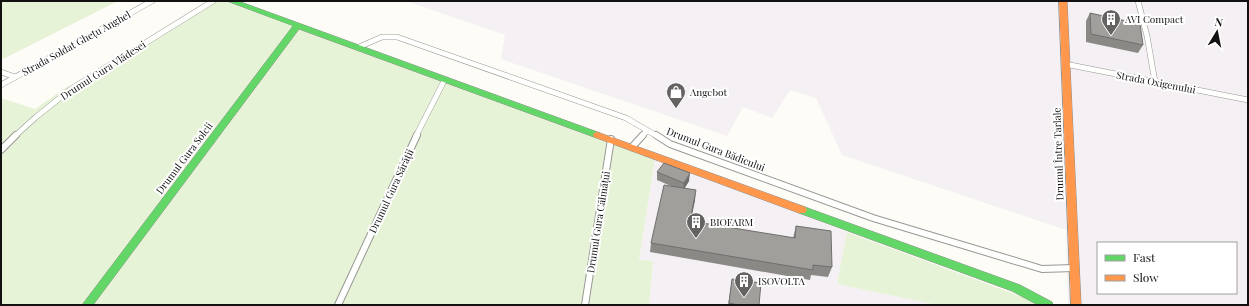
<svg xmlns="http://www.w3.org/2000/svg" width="1249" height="306" font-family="'Playfair Display',serif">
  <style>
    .industrial { fill: #f5f0f3; fill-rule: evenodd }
    .green { fill: #e7f3d7 }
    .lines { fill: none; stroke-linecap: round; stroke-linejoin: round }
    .street-far1-casing { stroke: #979795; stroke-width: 6 }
    .street-casing { stroke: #979795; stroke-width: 8 }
    .fast-casing { stroke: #8e8d8b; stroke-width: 1 }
    .slow-casing { stroke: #8e8d8b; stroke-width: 1 }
    .street-far1 { stroke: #fffffe; stroke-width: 5 }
    .street { stroke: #fffffe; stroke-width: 6 }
    .fast { fill: #63d668; fill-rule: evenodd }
    .slow { fill: #ff974d; fill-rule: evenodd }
    .wall { fill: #8a8986 }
    .shaded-wall { fill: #716f6d }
    .building { fill: #a19f9c; stroke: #716f6d }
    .labels { text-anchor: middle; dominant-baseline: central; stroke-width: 4; stroke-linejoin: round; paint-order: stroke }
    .poi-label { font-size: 10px; fill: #111; stroke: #fff; text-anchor: start }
    .street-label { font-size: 10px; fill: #111; stroke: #fff }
  </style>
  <rect width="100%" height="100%" fill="#fdfcf7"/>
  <g class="industrial">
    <path d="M406,1H1248V305H1068L1066,230L842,155L816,98L790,90L772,118L743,107L727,136L501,59L505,35ZM1098,243H1236V293H1098Z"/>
    <path d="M655,158L847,232L837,284L937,305H649L653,261L639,260Z"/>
  </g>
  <g class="green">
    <path d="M1,1H118L1,60Z"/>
    <path d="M215,1H224L655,158L639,260L653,261L649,305H1V98L35,109L68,86L71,87Z"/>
    <path d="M847,232L1031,300L1038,305H937L837,284Z"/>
  </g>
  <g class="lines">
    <g class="street-far1-casing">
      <g id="street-far1">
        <path d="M1138,1L1147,36L1155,82"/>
        <path d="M359,47L382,37H397L626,118L657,136"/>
        <path d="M1065,64L1248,100"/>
        <path d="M1,72L15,77"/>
        <path d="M1,85L152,1"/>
        <path d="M15,136L36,117L71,89L213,1"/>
        <path d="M416,136L445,79"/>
        <path d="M642,136L647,131"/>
      </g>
    </g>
    <g class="street-casing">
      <g id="street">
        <path d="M656,135L670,144L873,218L1042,269L1074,268"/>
        <path d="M632,147L643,135"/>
        <path d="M1,150L16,135"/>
        <path d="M338,305L417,135"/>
        <path d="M585,305L611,139"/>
      </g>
    </g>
    <g class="fast-casing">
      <g id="fast">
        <path d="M227,1H238L600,133L601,135L597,138L594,137L299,29L93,305H82L293,26Z"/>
        <path d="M802,206L1020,285L1052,302L1053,305H1038L1012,291L799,213L797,210L799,207Z"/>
      </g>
    </g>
    <g class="slow-casing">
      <g id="slow">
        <path d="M1059,1H1067L1081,305H1071Z"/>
        <path d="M597,132L805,207L807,210L805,213H799L594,137L593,135L594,133Z"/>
      </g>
    </g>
    <use href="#street-far1" class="street-far1"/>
    <use href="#street" class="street"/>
    <use href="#fast" class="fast"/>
    <use href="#slow" class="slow"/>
  </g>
  <g class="wall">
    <path d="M1090,13L1143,45L1138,53L1086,42V21Z"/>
    <path d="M657,172L689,181L685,188L695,200L690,221L793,238L796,226L832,267L828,277L811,275L810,280L650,252L651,243L671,186L657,180Z"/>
    <path d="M732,279L759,305H728Z"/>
  </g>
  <g class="shaded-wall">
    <path d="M690,173L689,181L683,190L684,183Z"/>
    <path d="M696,190L695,200L689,231L690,221Z"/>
  </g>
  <g class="building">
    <path d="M1090,13L1140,24L1143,45L1091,34Z"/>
    <path d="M664,163L690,173L684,183L657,172Z"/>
    <path d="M664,185L696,190L690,221L795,238L796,226L831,231L832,267L813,265V270L651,243Z"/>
    <path d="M732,279L761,283L759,305H738L729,303Z"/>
  </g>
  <defs>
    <g id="building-pin" transform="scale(1)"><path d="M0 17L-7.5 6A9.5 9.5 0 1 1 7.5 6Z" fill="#646362" stroke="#fff"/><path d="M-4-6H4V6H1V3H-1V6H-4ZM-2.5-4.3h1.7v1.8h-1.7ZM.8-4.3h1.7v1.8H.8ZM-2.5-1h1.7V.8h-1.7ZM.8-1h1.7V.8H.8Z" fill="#fff"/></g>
    <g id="shop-pin" transform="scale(1)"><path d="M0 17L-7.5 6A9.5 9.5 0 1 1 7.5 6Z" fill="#646362" stroke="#fff"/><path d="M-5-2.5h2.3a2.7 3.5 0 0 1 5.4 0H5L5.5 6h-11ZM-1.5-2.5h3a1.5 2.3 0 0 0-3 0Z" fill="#fff"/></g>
  </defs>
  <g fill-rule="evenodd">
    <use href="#building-pin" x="1111" y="19"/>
    <use href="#shop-pin" x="676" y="92"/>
    <use href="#building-pin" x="696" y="222"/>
    <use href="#building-pin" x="744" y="281"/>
  </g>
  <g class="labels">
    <g class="poi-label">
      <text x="1125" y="19">AVI Compact</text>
      <text x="690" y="92">Angebot</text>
      <text x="710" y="222">BIOFARM</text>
      <text x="758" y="281">ISOVOLTA</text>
    </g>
    <g class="street-label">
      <text transform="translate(76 43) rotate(-29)">Strada Soldat Ghețu Anghel</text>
      <text transform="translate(103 70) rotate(-33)">Drumul Gura Vlădesei</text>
      <text transform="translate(1156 82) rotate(11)">Strada Oxigenului</text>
      <text transform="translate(716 149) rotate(21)">Drumul Gura Bădicului</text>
      <text transform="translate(1058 154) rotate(-92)">Drumul Între Tarlale</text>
      <text transform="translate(184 158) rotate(-53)">Drumul Gura Solcii</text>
      <text transform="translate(391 191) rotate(-65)">Drumul Gura Sărății</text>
      <text transform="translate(598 222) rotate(-81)">Drumul Gura Călmățui</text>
    </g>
  </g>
  <rect width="1249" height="306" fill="none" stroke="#111111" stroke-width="4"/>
  <rect x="1097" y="242" width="140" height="52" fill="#ffffff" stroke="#a0a0a0"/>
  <rect x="1105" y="255" width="20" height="6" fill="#63d668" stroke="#a0a0a0"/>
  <text x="1133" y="262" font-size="12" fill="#111111">Fast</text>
  <rect x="1105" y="275" width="20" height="6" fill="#ff974d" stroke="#a0a0a0"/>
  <text x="1133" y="282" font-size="12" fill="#111111">Slow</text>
  <g transform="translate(1217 32) rotate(10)" stroke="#ffffff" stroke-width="3" paint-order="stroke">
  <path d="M0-3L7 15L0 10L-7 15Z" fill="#111111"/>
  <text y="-6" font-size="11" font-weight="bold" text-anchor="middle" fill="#111111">N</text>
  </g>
</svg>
